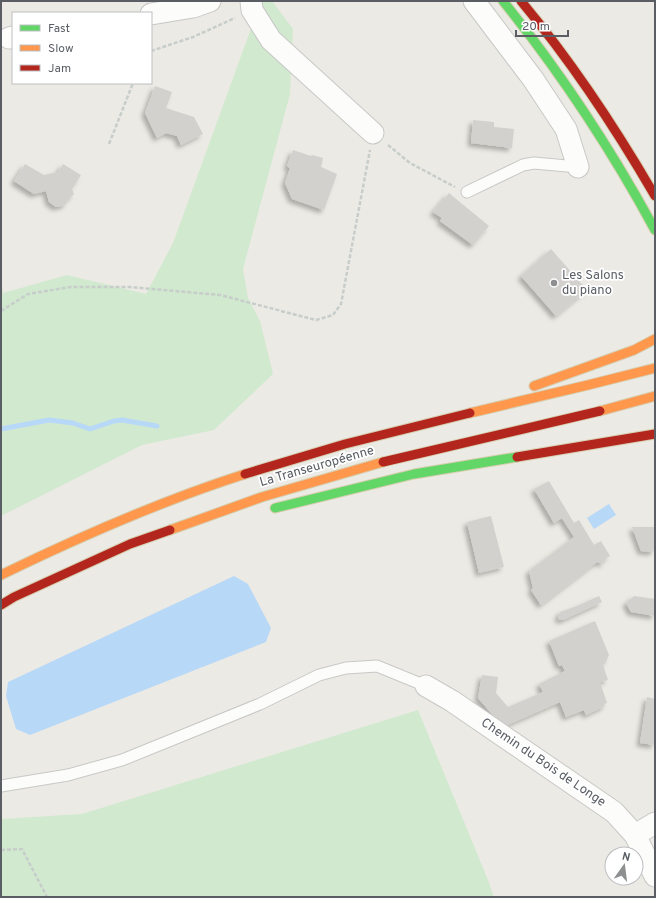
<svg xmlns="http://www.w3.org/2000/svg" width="656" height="898" font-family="Overpass,sans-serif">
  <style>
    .green { fill: #d1e9cf }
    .water { fill: #b8d8f7 }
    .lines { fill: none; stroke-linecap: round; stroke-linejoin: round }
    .stream { stroke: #b8d8f7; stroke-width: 5 }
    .building { fill: #d2d1cd; filter: url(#shadow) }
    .lane-casing { stroke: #c8c8c7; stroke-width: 13 }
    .street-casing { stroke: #c8c8c7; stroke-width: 23 }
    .fast-casing { stroke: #d6ceb0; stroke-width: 11 }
    .slow-casing { stroke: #d6ceb0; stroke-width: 11 }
    .jam-casing { stroke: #d6ceb0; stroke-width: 11 }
    .path { stroke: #c7cdca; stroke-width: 2.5; stroke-dasharray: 4 2; stroke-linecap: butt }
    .lane { stroke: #fcfcfb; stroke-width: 11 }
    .street { stroke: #fcfcfb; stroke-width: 21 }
    .fast { stroke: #63d668; stroke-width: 9 }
    .slow { stroke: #ff974d; stroke-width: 9 }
    .jam { stroke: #b3261e; stroke-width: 9 }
    .poi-dot { fill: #8d8f91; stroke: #fff; stroke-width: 1.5 }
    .labels { text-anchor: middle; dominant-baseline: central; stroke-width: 3.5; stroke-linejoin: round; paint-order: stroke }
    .poi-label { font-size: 13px; fill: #5a5e64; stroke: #fff; text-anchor: start }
    .street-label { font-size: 13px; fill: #5a5e64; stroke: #fff }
  </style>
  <defs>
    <filter id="shadow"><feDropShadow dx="-3.5" dy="3.5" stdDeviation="2" flood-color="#0004"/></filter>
  </defs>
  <rect width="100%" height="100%" fill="#eceae4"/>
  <g class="green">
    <path d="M261,1H272L293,29L290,94L243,269L248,298L260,321L273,374L214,430L142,445L1,516V279L3,293L67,275L146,294L173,243Z"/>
    <path d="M418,710L488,880L494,897H1V819L82,814Z"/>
  </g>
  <g class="water">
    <path d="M609,504L616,515L594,529L587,518Z"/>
    <path d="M234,576L248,584L271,628L266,642L30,735L16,729L6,696L8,682Z"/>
  </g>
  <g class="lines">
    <path class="stream" d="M1,429L49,420L73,423L90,429L114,421L122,420L157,426"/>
  </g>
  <g class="building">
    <path d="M155,86L172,92L166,108L194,117L203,134L181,145L177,136L166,133L157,138L145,113Z"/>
    <path d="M473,120L494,122V127L514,129L512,148L471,143Z"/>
    <path d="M293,150L311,156L312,155L323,158L321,167L337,174L324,210L292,199L285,183L290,168L287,166Z"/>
    <path d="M25,164L44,175L58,172L63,164L81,175L72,189L74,194L71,197L69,198L65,205L56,207L49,202L46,191L34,194L14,181Z"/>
    <path d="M449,193L489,226L473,245L440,221L442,218L433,212Z"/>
    <path d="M551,249L587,290L556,316L521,276Z"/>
    <path d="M549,481L574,523L579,520L594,545L601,541L610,556L603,560L605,564L597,562L541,605L531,590L533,588L529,571L574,537L562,518L554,523L534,489Z"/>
    <path d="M491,516L504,567L479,573L467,522Z"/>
    <path d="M632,527H655V548L653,552L641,551Z"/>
    <path d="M599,596L602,602L563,620L558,619L560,612L577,606Z"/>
    <path d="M634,596L655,599V616L631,612L626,603Z"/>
    <path d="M595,621L609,655L605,664L603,665L608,680L600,682L607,703L604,704L605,706L586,715L584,710L566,717L560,702L503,727L478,698L482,675L498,677L496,693L508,707L543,692L539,684L565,671L562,665L559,666L549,641Z"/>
    <path d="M647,697L655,699V745L640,743Z"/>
  </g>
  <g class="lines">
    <g class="lane-casing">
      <g id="lane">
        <path d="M467,192L523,165L534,163L578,167"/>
        <path d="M1,786L68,775L122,760L260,704L319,675L346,668L377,666L426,686"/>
      </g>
    </g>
    <g class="street-casing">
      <g id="street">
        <path d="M251,1L252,10L271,40L373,133"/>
        <path d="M474,1L533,79L566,129L578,167"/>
        <path d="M151,14L193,7L210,1"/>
        <path d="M9,38L13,37"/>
        <path d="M426,686L452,701L614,812L635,835L655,876"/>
        <path d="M635,835L655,823"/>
      </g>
    </g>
    <g class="fast-casing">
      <g id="fast">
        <path d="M503,1C561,73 611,149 655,230"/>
        <path d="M275,508L414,474L517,457"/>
      </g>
    </g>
    <g class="slow-casing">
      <g id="slow">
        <path d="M534,386L634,350L655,339"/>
        <path d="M600,411L655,396"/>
        <path d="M470,413L588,385L655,368"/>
        <path d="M170,530L262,497L383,462"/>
        <path d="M1,575C81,536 161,501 245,474"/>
      </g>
    </g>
    <g class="jam-casing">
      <g id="jam">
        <path d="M521,1C572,62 615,127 655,196"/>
        <path d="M517,457L655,434"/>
        <path d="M383,462L600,411"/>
        <path d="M245,474L345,444L470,413"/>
        <path d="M1,605L14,597L130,544L170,530"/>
      </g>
    </g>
    <g class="path">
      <path d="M151,51L193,37L235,18"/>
      <path d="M109,144L133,83"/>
      <path d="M388,145L410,163L455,187"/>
      <path d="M1,311L28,294L70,287H130L220,295L316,320L333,315L341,304L370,150"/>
      <path d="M1,850L22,849L47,897"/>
    </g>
    <use href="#lane" class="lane"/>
    <use href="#street" class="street"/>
    <use href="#fast" class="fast"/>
    <use href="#slow" class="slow"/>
    <use href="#jam" class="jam"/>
  </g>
  <circle class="poi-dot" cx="554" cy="283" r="4"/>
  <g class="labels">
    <g class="poi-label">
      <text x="562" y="276">Les Salons<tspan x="562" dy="15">du piano</tspan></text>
    </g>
    <g class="street-label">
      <text transform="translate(317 467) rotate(-16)">La Transeuropéenne</text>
      <text transform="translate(543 763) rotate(34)">Chemin du Bois de Longe</text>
    </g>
  </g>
  <rect width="656" height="898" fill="none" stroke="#5a5e64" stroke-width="4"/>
  <rect x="12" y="12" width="140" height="72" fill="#ffffff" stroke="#bdbfc1"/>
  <rect x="20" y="25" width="20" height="6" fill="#63d668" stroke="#bdbfc1"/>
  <text x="48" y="32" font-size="12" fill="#5a5e64">Fast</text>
  <rect x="20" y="45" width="20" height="6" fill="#ff974d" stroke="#bdbfc1"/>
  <text x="48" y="52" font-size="12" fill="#5a5e64">Slow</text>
  <rect x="20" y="65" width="20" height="6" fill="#b3261e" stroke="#bdbfc1"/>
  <text x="48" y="72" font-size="12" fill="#5a5e64">Jam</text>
  <g transform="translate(624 866) rotate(14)"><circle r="19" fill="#ffffff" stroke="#bdbfc1"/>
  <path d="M0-3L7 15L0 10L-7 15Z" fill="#8d8f91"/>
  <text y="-6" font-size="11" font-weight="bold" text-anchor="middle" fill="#5a5e64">N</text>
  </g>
  <path d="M516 30v6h52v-6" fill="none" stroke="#5a5e64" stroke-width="2"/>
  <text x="522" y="30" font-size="12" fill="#5a5e64" stroke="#ffffff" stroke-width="3" paint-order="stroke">20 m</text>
</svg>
